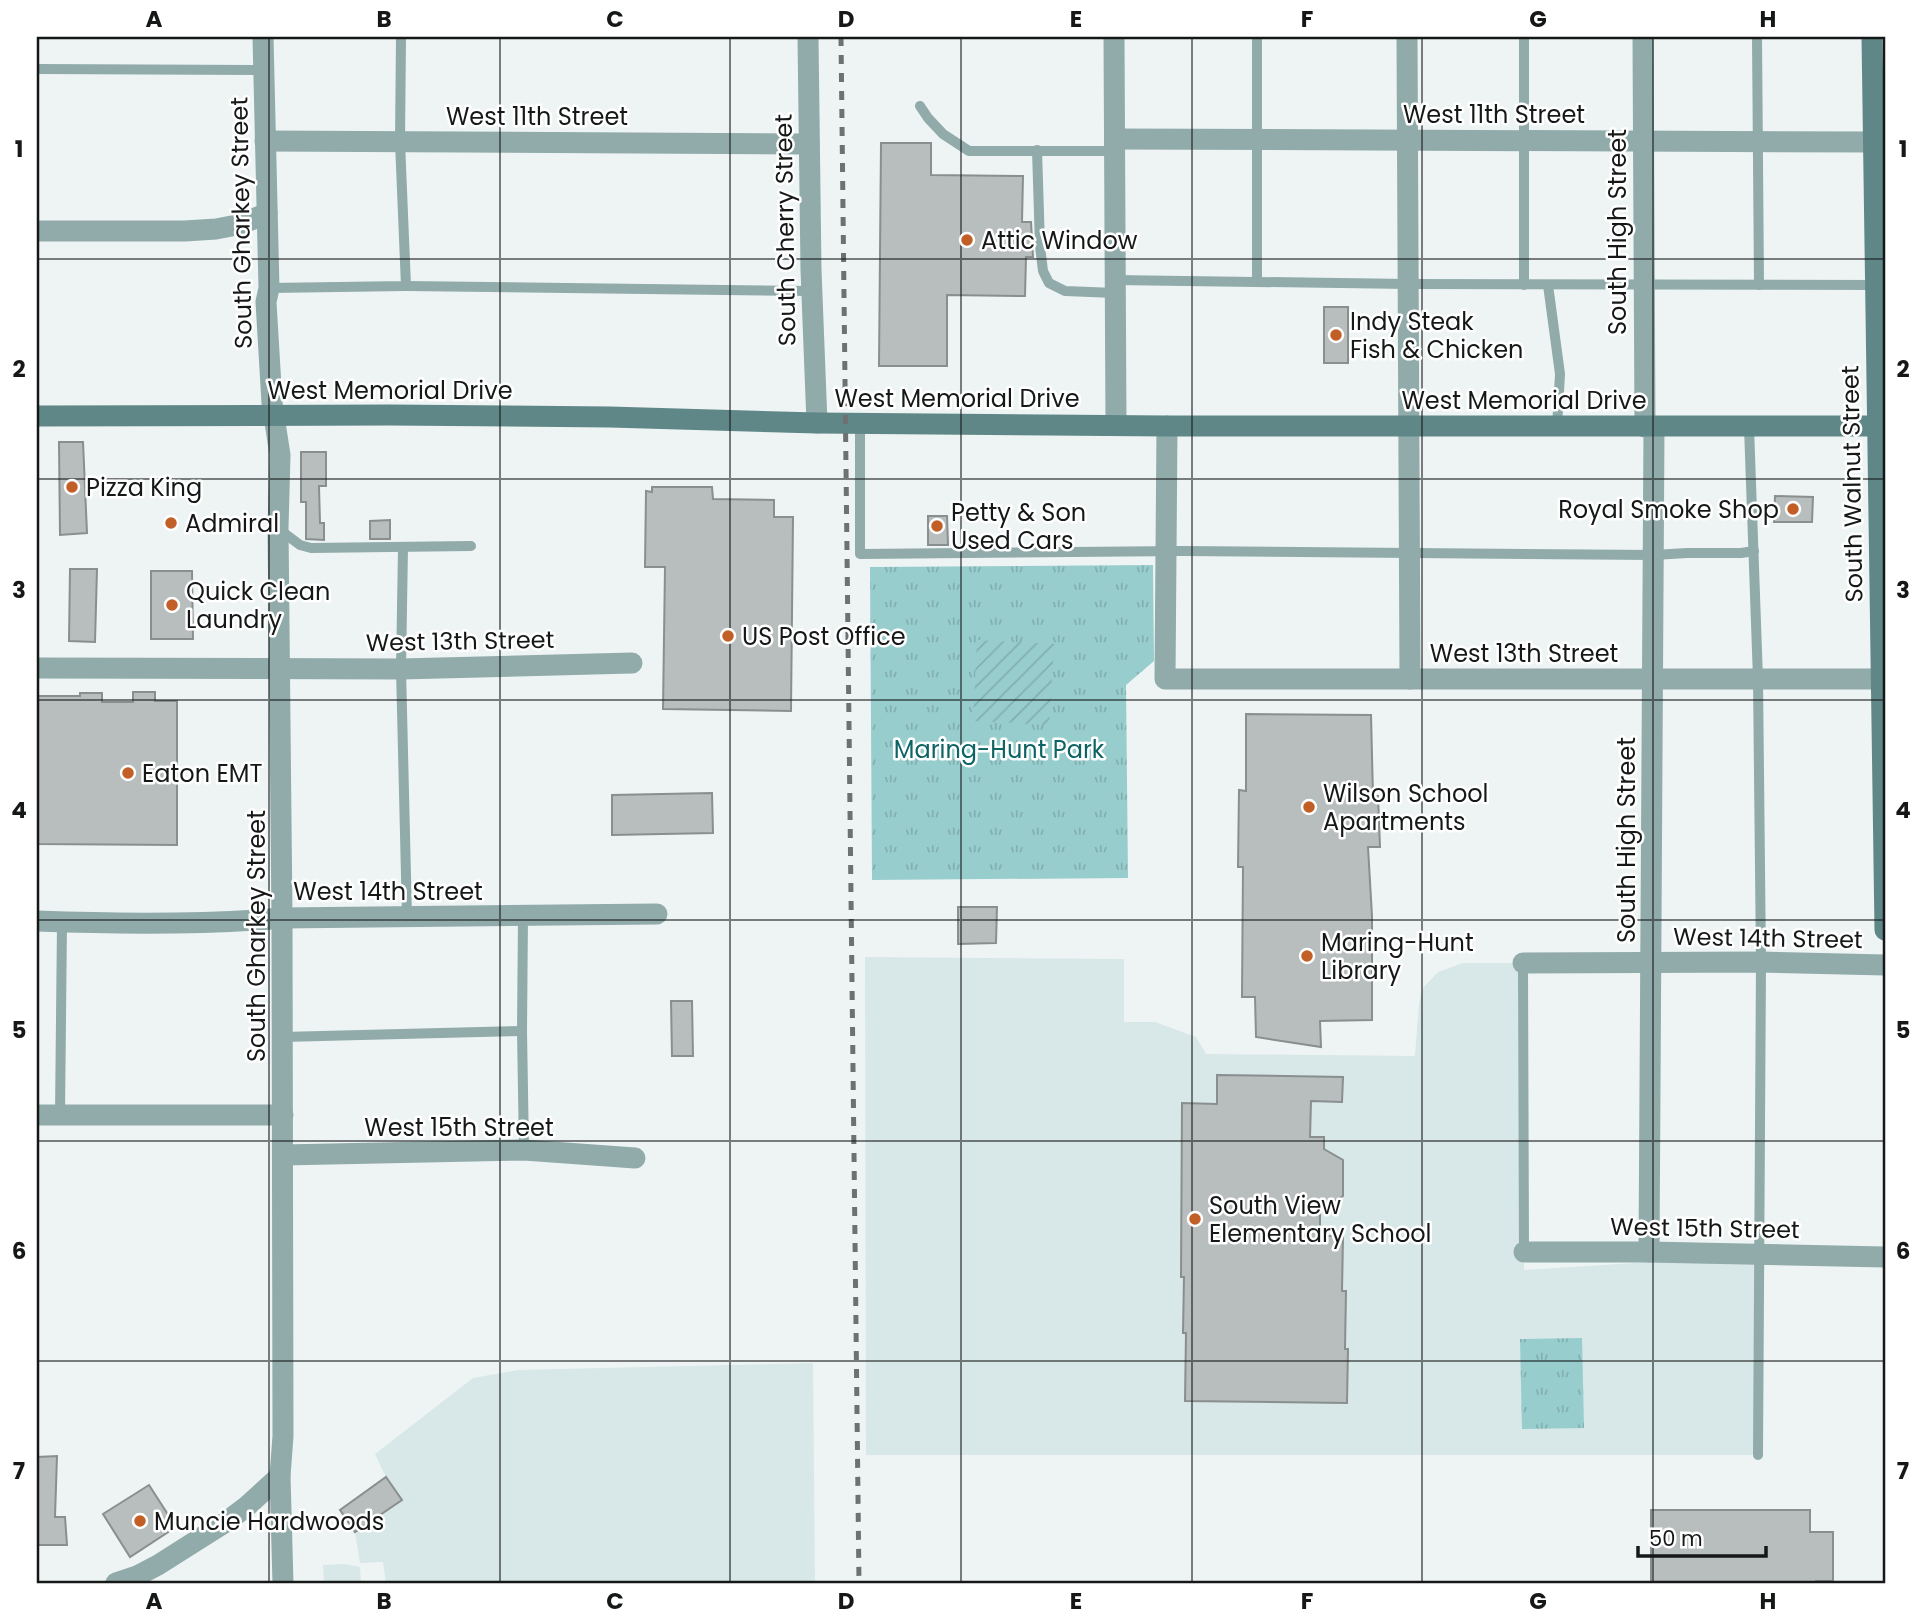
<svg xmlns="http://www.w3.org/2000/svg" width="1922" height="1620" font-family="Poppins,sans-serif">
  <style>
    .built { fill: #d8e7e7 }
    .park { fill: url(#park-tufts) }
    .garden { fill: url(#garden-furrows) }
    .building { fill: #b8bdbd; stroke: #898e8e; stroke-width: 2 }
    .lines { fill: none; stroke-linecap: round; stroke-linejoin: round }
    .lane { stroke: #91aaaa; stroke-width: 10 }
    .street { stroke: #91aaaa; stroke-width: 21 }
    .secondary { stroke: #608787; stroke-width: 21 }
    .rail { stroke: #6d7171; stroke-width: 5; stroke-dasharray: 9 9; stroke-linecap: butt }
    .grid { fill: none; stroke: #161818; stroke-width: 2; stroke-opacity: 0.55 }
    .poi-dot { fill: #c25f27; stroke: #fff; stroke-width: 2.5 }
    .labels { text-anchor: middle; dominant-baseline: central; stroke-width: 5; stroke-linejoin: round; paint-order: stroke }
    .street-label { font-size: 24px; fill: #161818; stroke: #fff }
    .poi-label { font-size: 24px; fill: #161818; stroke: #fff; text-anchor: start }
    .park-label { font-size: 24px; fill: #0e6365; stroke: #fff }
    .neatline { fill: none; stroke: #161818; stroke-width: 2.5 }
    .grid-label { font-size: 23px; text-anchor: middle; font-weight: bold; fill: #161818 }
  </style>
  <defs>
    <pattern id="park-tufts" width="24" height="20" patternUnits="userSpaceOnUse" patternTransform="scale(1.75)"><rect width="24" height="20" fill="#98cdce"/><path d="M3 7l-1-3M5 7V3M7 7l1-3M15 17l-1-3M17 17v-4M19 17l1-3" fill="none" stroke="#82afb0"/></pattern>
    <pattern id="garden-furrows" width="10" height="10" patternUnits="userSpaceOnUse" patternTransform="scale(1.75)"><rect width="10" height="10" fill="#98cdce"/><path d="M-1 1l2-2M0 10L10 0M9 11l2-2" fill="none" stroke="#82afb0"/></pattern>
  </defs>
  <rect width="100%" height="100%" fill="#eef4f4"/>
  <g class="built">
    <path d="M865,957L1124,959V1022H1155L1196,1037L1206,1054L1415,1056L1419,1003L1423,988L1438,972L1463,963H1523L1524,1270L1759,1255L1758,1455H866Z"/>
    <path d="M813,1363L815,1583H386L383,1562L360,1563L355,1532L386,1477L375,1454L473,1378L518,1370Z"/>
    <path d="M344,1564L360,1567L361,1583H324L323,1565Z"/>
  </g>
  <g class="park">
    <path d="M1153,565L1154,661L1126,685L1128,878L872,880L870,567Z"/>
    <path d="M1582,1338L1584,1428L1522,1429L1520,1339Z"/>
  </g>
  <path class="garden" d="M977,640L1054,644L1049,725L973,721Z"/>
  <g class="building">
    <path d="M881,143H931V175L1023,176L1022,222H1031L1033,257H1026L1025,296L947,295V366H879Z"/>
    <rect x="1324" y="307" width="24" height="56"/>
    <path d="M59,442H83L87,533L60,535Z"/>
    <path d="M301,452H326V486H319L320,523H324V540L306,539V502H301Z"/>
    <path d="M652,487H712L713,499L774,500V517H793L791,711L663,709L665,567H645L646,491L652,492Z"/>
    <path d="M1775,496L1813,497L1812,522H1774Z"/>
    <path d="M928,516H947L948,545H928Z"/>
    <path d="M390,520V539H370V521Z"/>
    <path d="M70,569H97L95,642L69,641Z"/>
    <path d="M151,571H192L193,639H151Z"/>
    <path d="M133,692H155V701H177V845L37,844V696H80V693H102V702H133Z"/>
    <path d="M1246,714L1371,715L1373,796H1378L1380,847H1368L1372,916V1020L1320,1021L1321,1047L1256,1037L1255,997H1242L1243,867H1238L1239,790L1246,791Z"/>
    <path d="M712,793L713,833L612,835V795Z"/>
    <path d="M958,907H997L996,943L958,944Z"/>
    <path d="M671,1001H692L693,1056H672Z"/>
    <path d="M1217,1075L1343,1077L1342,1102L1311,1101L1310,1137H1324V1149L1343,1160V1196L1320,1210V1236H1343L1342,1291H1346L1345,1349H1348L1347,1403L1185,1401L1186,1333H1183L1184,1277H1181L1182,1103L1217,1104Z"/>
    <path d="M57,1456L55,1517H65L67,1545H37V1457Z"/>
    <path d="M386,1477L402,1500L355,1532L340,1510Z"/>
    <path d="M149,1485L176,1527L130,1557L103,1514Z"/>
    <path d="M1651,1510H1810V1532H1833V1581H1816V1583H1651Z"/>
  </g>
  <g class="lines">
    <g class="lane">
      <path d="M1257,37V282"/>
      <path d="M1757,37L1759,285"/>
      <path d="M37,69L264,70"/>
      <path d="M920,106L928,118L943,134L969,151H1115"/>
      <path d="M1037,150L1040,246L1043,271L1049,283L1065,291L1115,293"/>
      <path d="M1115,280L1409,284L1879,285"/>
      <path d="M1524,285V37"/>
      <path d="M1548,285L1560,374L1557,427"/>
      <path d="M406,286L812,291"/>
      <path d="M269,288L406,286L400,142L401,37"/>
      <path d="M860,423V554L1182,551L1654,555L1687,553H1741L1754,551"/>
      <path d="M1749,427L1758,679L1761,962L1758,1455"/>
      <path d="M280,530L300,545L311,548L471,546"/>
      <path d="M403,547L401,669L407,917"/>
      <path d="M523,916L522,1031L524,1150"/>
      <path d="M1523,963L1524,1252"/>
      <path d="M282,1037L522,1031"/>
      <path d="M60,1115L62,923"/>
    </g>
    <g class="street">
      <path d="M263,37L269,288L266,302L272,403L280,455L278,528L282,918L283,1436L280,1476L283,1583"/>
      <path d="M808,37L811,270L817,423"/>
      <path d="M1114,37L1116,425"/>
      <path d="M1407,37L1410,679"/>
      <path d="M1643,37L1645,427"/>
      <path d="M1115,139L1872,142"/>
      <path d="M265,141L809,144"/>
      <path d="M37,231H185L216,229L242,224L267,213"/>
      <path d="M1167,426L1165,679H1885"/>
      <path d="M37,668L401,669L632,663"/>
      <path d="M37,921C118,924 201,925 282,918L657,914"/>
      <path d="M1523,963L1761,962L1885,965"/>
      <path d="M37,1115H283"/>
      <path d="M283,1155L524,1150L635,1158"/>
      <path d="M1524,1252H1649L1885,1257"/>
      <path d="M1649,1252L1654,427"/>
      <path d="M116,1583L137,1576L158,1565L226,1522L246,1507L280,1476"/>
    </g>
    <g class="secondary">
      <path d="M1872,37L1885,930"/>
      <path d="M37,416L389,415L610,417L817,423L1167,426H1885"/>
    </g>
    <path class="rail" d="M841,37L859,1583"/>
  </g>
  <path class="grid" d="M269,37V1583M500,37V1583M730,37V1583M961,37V1583M1192,37V1583M1422,37V1583M1653,37V1583M37,259H1885M37,479H1885M37,700H1885M37,920H1885M37,1141H1885M37,1361H1885"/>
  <g class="poi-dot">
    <circle cx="967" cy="240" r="7"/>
    <circle cx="1336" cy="335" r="7"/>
    <circle cx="72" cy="487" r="7"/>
    <circle cx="1793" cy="509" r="7"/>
    <circle cx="171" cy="523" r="7"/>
    <circle cx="937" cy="526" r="7"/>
    <circle cx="172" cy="605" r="7"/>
    <circle cx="728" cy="636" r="7"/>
    <circle cx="128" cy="773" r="7"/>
    <circle cx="1309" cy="807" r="7"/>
    <circle cx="1307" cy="956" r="7"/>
    <circle cx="1195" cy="1219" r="7"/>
    <circle cx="140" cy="1521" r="7"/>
  </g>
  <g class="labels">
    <g class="street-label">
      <text x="1494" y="114">West 11th Street</text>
      <text x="537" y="116">West 11th Street</text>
      <text transform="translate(241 223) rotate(-91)">South Gharkey Street</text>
      <text transform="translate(785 230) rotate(-91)">South Cherry Street</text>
      <text transform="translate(1617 232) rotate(-90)">South High Street</text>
      <text x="390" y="390">West Memorial Drive</text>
      <text x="957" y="398">West Memorial Drive</text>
      <text x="1524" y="400">West Memorial Drive</text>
      <text transform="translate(1852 484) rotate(-91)">South Walnut Street</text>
      <text transform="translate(460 641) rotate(-1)">West 13th Street</text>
      <text x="1524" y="653">West 13th Street</text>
      <text transform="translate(1626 840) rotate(-90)">South High Street</text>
      <text x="388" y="891">West 14th Street</text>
      <text transform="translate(256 936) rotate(-90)">South Gharkey Street</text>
      <text transform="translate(1768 938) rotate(1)">West 14th Street</text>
      <text x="459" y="1127">West 15th Street</text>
      <text transform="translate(1705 1228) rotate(1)">West 15th Street</text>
    </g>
    <g class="poi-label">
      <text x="981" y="240">Attic Window</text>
      <text x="1350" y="321">Indy Steak<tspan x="1350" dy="28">Fish &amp; Chicken</tspan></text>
      <text x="86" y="487">Pizza King</text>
      <text x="1779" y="509" text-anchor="end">Royal Smoke Shop</text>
      <text x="951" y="512">Petty &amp; Son<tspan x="951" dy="28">Used Cars</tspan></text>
      <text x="185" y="523">Admiral</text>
      <text x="186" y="591">Quick Clean<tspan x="186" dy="28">Laundry</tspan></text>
      <text x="742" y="636">US Post Office</text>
      <text x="142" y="773">Eaton EMT</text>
      <text x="1323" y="793">Wilson School<tspan x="1323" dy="28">Apartments</tspan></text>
      <text x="1321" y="942">Maring-Hunt<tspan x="1321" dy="28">Library</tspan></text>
      <text x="1209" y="1205">South View<tspan x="1209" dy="28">Elementary School</tspan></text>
      <text x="154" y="1521">Muncie Hardwoods</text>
    </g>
    <g class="park-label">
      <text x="999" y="749">Maring-Hunt Park</text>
    </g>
  </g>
  <rect width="1922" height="1620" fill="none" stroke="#ffffff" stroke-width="77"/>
  <path d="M1638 1546v10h128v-10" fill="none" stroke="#161818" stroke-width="3.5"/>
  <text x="1649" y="1546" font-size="21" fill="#161818" stroke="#ffffff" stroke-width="5" paint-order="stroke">50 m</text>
  <rect x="38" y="38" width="1846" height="1544" class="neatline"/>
  <g class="grid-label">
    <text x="154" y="27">A</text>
    <text x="384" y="27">B</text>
    <text x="615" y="27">C</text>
    <text x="846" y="27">D</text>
    <text x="1076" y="27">E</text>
    <text x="1307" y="27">F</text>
    <text x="1538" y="27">G</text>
    <text x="1768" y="27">H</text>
    <text x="19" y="157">1</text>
    <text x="1903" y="157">1</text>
    <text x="19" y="377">2</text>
    <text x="1903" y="377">2</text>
    <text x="19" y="598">3</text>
    <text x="1903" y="598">3</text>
    <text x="19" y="818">4</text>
    <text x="1903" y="818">4</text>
    <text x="19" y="1038">5</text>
    <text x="1903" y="1038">5</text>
    <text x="19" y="1259">6</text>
    <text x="1903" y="1259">6</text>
    <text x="19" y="1479">7</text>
    <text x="1903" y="1479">7</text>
    <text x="154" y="1609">A</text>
    <text x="384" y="1609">B</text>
    <text x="615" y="1609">C</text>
    <text x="846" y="1609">D</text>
    <text x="1076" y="1609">E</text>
    <text x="1307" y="1609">F</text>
    <text x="1538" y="1609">G</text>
    <text x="1768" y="1609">H</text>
  </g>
</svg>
